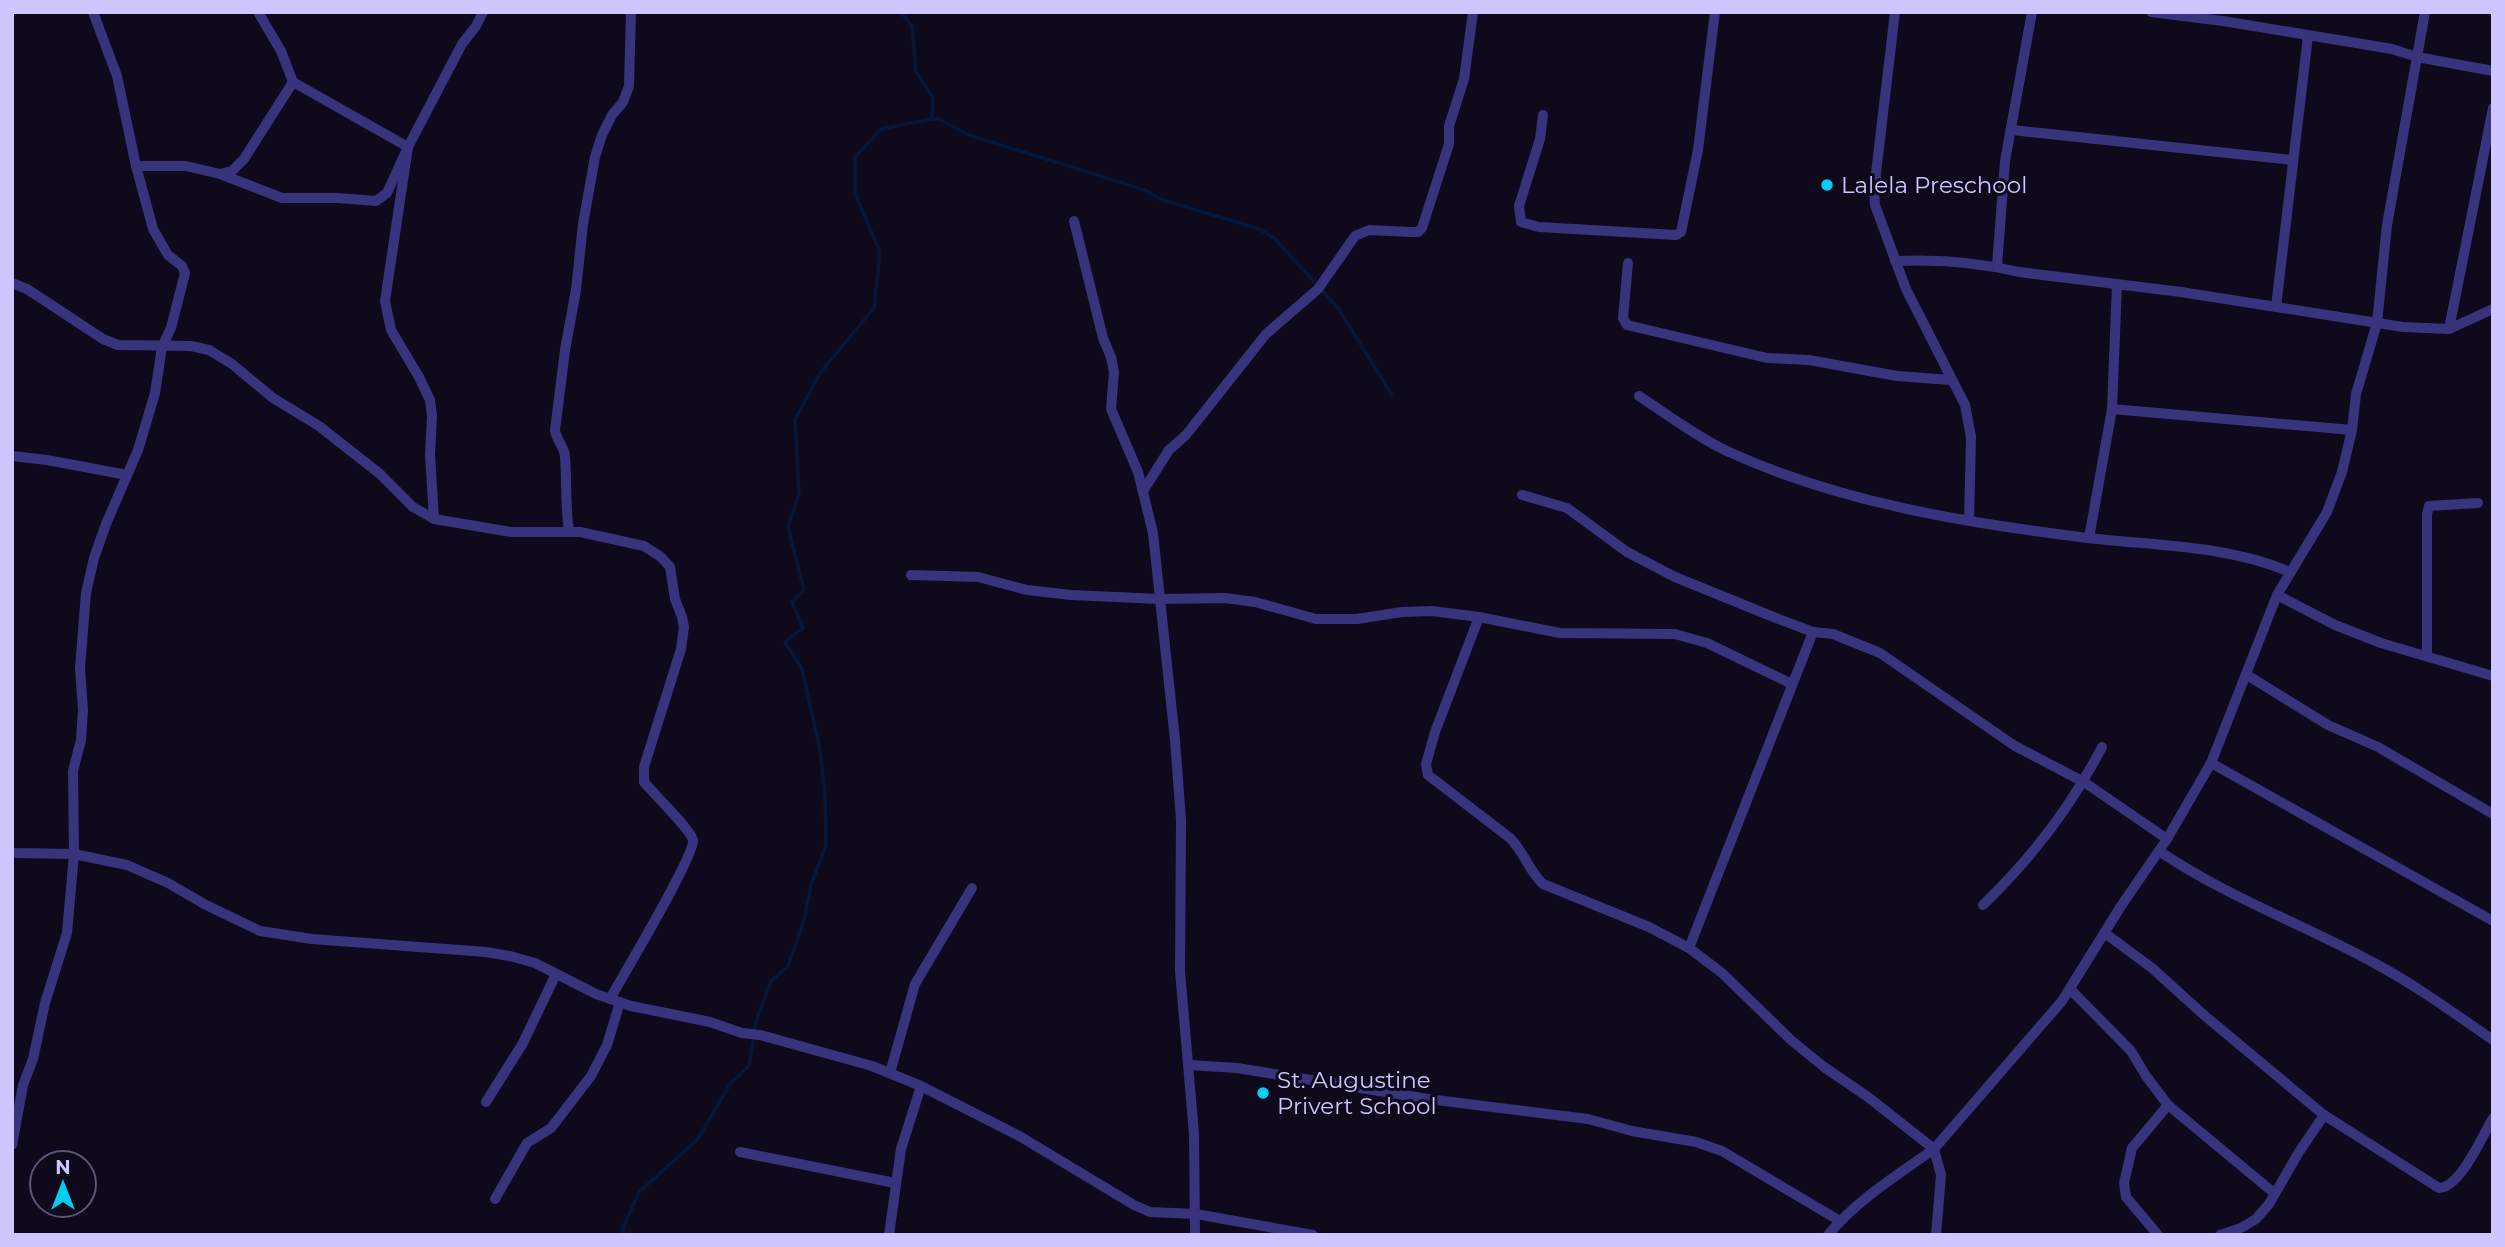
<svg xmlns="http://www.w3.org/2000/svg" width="2505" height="1247" font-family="Montserrat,sans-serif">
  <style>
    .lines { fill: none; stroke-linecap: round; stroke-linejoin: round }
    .stream { stroke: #071739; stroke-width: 3.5 }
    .minor { stroke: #39337d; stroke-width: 10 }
    .poi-dot { fill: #00cff1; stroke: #0e0a1c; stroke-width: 2.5 }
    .labels { text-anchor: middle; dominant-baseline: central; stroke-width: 6; stroke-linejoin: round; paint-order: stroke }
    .poi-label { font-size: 23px; fill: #cfc6ff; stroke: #0e0a1c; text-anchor: start }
  </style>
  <rect width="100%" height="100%" fill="#0e0a1c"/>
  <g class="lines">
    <g class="stream">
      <path d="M932,119H939L969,135L1145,190L1160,199L1259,229L1274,238L1338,308L1392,395"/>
      <path d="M624,1235L623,1228L639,1192L698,1139L730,1084L749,1066L756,1021L771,981L788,966L804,920L811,885L826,845L825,792L819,745L802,669L785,642L803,628L792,602L804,590L788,527L799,493L795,420L820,373L874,308L880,252L855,193V157L881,129L932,119L933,98L916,72L912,26L901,12"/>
    </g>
    <g class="minor">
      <path d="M1895,12L1874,190L1875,205L1906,289L1965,405L1971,437L1969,521"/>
      <path d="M2151,12L2223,21L2392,49L2417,57L2493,71"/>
      <path d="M1543,115L1540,139L1519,206L1521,222L1539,227L1676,235L1681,232L1698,150L1715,12"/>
      <path d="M2012,130L2292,160"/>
      <path d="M136,166H186L220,174L282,198H337L376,201L387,193L408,147L293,82L281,51L258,12"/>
      <path d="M220,174L232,171L244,159L293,82"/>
      <path d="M1074,221L1103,338L1111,357L1114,372L1111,409L1138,472L1153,533L1175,740L1181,820L1180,971L1194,1134L1195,1235"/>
      <path d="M1895,261C1937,259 1978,262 2019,272L2181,292L2403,327L2449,329L2493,108"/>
      <path d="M1628,263L1623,318L1627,325L1767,358L1809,360L1897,376L1951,380"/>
      <path d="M1997,266L2005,161L2032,12"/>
      <path d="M12,283L27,289L103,339L118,345L191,346L209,350L232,364L273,398L319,426L380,474L413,507L434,519L511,532H580L644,546L661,557L670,567L675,599L682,617L684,627L681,649L644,767V782C653,793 691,830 693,840C695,856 622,977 610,999"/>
      <path d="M2276,307L2308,36"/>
      <path d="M2449,329L2493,309"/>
      <path d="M1639,396C1668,415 1697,437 1729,452C1841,503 1967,523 2088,538C2155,546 2228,545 2290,572"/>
      <path d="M2112,409L2352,430"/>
      <path d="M12,456L47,460L127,475"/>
      <path d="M1143,491L1169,450L1186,435L1266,334L1318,289L1355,236L1369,230L1411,232H1418L1422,228L1449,144V126L1464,79L1473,12"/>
      <path d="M1522,495L1567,508L1627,552L1675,577L1776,618L1813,632L1833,634L1880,653L2015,746L2084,782L2167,839"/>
      <path d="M434,519L430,455L432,416L430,400L419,377L391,330L385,301L408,147L462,44L476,26L483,12"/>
      <path d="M569,531C565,506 567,482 565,456C564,446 556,440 555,430L565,350L576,290L583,224L595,157L602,135L612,115L623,102L629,86L631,12"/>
      <path d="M2089,538L2112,409L2117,284"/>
      <path d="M911,575L978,577L1027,590L1071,595L1160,599L1225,598L1255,602L1316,619H1357L1402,612L1432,611L1479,617L1560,633L1675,634L1707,643L1792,684"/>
      <path d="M2277,595L2335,625L2381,643L2493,676"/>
      <path d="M1479,617L1435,732L1426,764L1428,775L1510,838C1524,852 1529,871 1543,884L1649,927L1689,948L1722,973L1791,1040L1824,1067L1868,1097L1934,1149C1896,1176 1858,1199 1828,1235"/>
      <path d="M2427,655V514L2429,506L2478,503"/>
      <path d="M2247,675L2328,725L2378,747L2493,814"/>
      <path d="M2211,763L2493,921"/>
      <path d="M2159,851C2227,897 2305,925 2376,964C2417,986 2455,1014 2493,1040"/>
      <path d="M12,853L74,854L127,865L168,883L206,905L260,931L312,939L486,952L510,956L535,963L596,994L631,1006L710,1022L742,1033L760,1035L872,1066L921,1086L1021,1137L1134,1205L1150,1212L1196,1214L1313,1235"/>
      <path d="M1983,905C2032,858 2071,807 2102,747"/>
      <path d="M2106,934L2152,968L2205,1016L2324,1115L2439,1188C2461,1187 2482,1136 2493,1118"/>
      <path d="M1689,948L1813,632"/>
      <path d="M2070,989L2131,1051L2146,1076L2168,1105L2132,1148L2124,1183L2126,1197L2158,1235"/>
      <path d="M1190,1065L1237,1068L1428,1099L1588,1119L1632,1131L1696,1142L1722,1151L1840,1221"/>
      <path d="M890,1073L915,984L972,888"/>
      <path d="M486,1102L523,1043L556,974"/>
      <path d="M2168,1105L2274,1193"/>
      <path d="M12,1145L23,1085L33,1059L45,1003L67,933L74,854L73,771L81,740L83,710L80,668L86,593L94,558L106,524L138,450L155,393L162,347L171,328L185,273L182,266L168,255L153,229L136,166L117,76L93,12"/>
      <path d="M740,1152L895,1183"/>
      <path d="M495,1199L527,1143L551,1128L591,1076L607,1045L620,1002"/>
      <path d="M889,1235L901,1149L921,1086"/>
      <path d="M1936,1235L1941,1175L1934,1149L2062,1001L2121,906L2167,839L2211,763L2277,595L2327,512L2342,472L2352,430L2356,394L2377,323L2387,225L2425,12"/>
      <path d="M2220,1235L2241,1228L2256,1219L2269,1204L2299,1152L2324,1115"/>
    </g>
  </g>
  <g class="poi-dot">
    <circle cx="1827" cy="185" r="7"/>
    <circle cx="1263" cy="1093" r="7"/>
  </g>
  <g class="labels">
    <g class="poi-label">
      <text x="1841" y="185">Lalela Preschool</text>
      <text x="1277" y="1080">St. Augustine<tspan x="1277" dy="26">Privert School</tspan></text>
    </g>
  </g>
  <rect width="2505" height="1247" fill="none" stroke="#cfc6ff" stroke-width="28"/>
  <g transform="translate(63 1184)"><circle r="33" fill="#0e0a1c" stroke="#5b5577" stroke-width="2"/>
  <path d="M0-5L12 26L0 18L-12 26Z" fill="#00cff1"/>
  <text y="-10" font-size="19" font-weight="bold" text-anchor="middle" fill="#cfc6ff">N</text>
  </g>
</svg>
